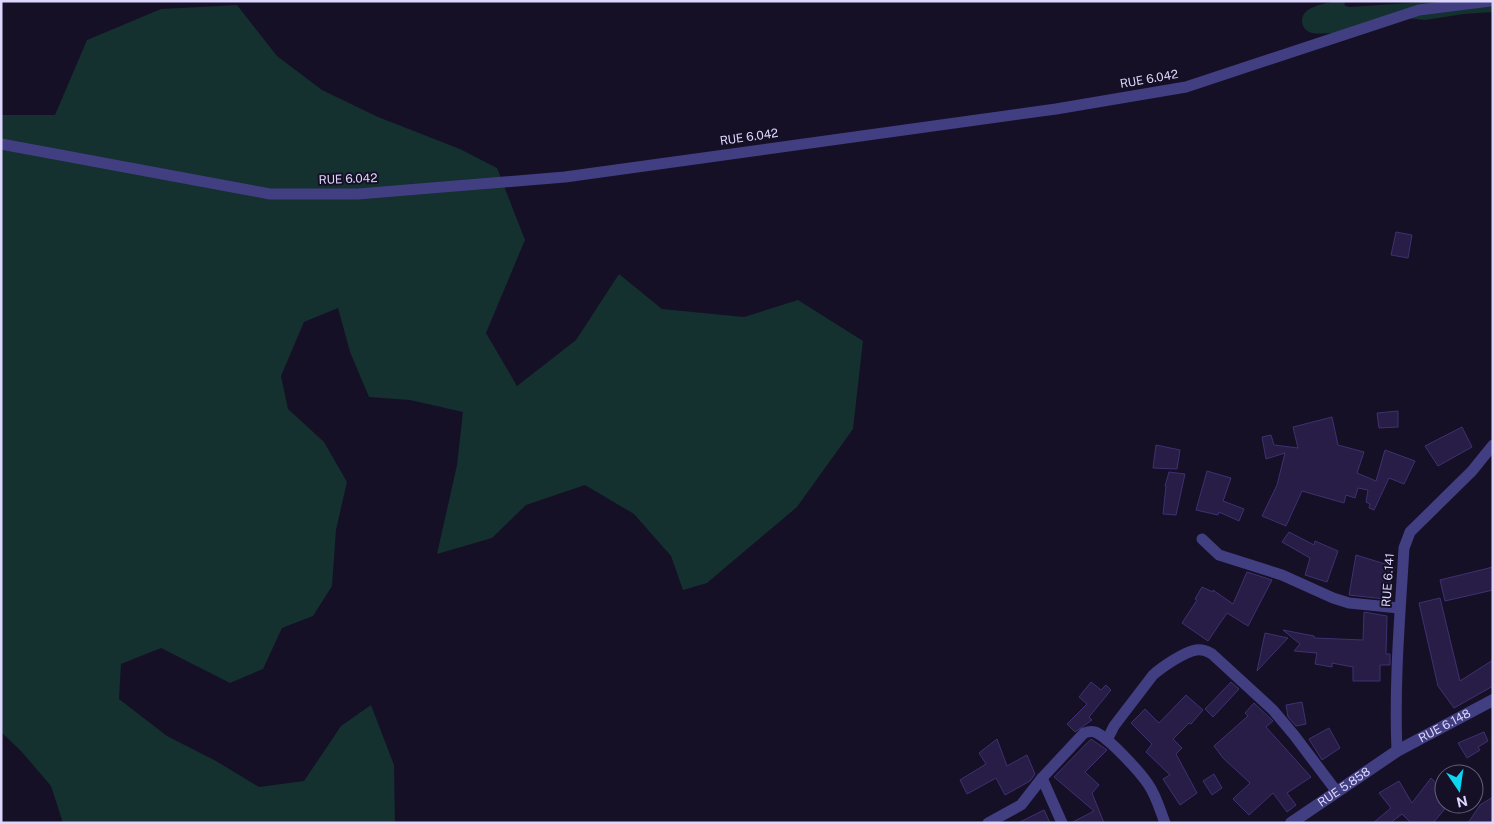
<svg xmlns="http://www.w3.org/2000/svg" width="1494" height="824" font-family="'Public Sans',sans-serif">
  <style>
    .green { fill: #14302f }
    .building { fill: #271d46; stroke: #3f3171 }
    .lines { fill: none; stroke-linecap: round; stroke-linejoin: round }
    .minor { stroke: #423e82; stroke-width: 11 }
    .tertiary { stroke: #423e82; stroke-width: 12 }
    .labels { text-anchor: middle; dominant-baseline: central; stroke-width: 4; stroke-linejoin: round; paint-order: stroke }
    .street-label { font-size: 12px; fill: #ddd7fd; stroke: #151026 }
  </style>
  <rect width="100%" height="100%" fill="#151026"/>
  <g class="green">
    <path d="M1336,1H1346L1344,5L1349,7L1439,1H1493V12L1464,14L1425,20L1406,18L1339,36C1329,31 1322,35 1312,33C1306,31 1303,28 1302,22C1301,6 1325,4 1336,1Z"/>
    <path d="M237,5L277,56L322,90L378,117L460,149L497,168L525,240L486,333L517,386L576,340L619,274L662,309L744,317L798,300L863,341L853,429L797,507L707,583L683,590L671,556L634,514L585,485L526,505L492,538L437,554L457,465L463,412L410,400L369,397L350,352L338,308L304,322L281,376L288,409L324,442L347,482L336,530L332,586L313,616L282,628L263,669L230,683L161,648L121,664L119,699L167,736L216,761L259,787L304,781L341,726L371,705L394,765L395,823H63L51,786L21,751L1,732V115H55L87,40L161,9Z"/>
  </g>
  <g class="building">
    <path d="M1396,232L1412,235L1408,258L1391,255Z"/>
    <path d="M1398,411V427L1379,428L1377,413Z"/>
    <path d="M1332,417L1338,445L1364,452L1357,473L1376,481L1385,450L1415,461L1404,484L1389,478L1374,510L1369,508L1370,504L1366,502L1368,490L1358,488L1355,498L1346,495L1344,503L1302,491L1286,526L1262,516L1277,485L1285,453L1266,459L1262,437L1271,435L1274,445L1298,448L1293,427Z"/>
    <path d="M1462,427L1472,447L1438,466L1425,446Z"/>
    <path d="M1156,445L1180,450L1177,469L1153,468Z"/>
    <path d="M1207,471L1231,478L1223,501L1244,509L1239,521L1219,512L1218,515L1196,510Z"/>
    <path d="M1169,472L1185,474L1176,515L1163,514L1166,486H1165Z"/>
    <path d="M1289,532L1314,545L1315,541L1338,551L1327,582L1305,575L1310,558L1282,542Z"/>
    <path d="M1356,555L1395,567L1385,599L1349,595Z"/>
    <path d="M1493,567V590L1445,601L1440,580Z"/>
    <path d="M1247,572L1272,580L1248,626L1227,613L1208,641L1182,623L1197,600L1195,599L1202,587L1213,592V590L1233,604Z"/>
    <path d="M1440,598L1460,681L1493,660V686L1454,708L1438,686L1419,603Z"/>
    <path d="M1364,612L1387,616L1386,654H1390V665H1380V681H1353V667L1332,663V667L1315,664L1317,653L1294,651L1300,644L1283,630L1314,636V638L1363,640Z"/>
    <path d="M1265,633L1288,638L1257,671Z"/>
    <path d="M1091,682L1101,690L1106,685L1111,690L1089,717L1092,720L1075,732L1067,724L1087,704L1079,697Z"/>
    <path d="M1231,682L1239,689L1213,717L1205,709Z"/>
    <path d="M1186,695L1203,710L1191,724L1189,723L1173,739L1182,748L1176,754L1197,793L1180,805L1163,779L1170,775L1146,752L1152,744L1131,723L1145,709L1159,723Z"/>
    <path d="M1302,702L1306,724L1296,726L1288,717L1286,705Z"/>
    <path d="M1254,703L1273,721L1266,727L1311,777L1287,793L1296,805L1287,812L1273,793L1249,815L1233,799L1250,783L1223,758L1214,746L1248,716L1245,713Z"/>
    <path d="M1329,728L1340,748L1322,760L1309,739Z"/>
    <path d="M1484,732L1488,741L1478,747L1480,750L1467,758L1458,743Z"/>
    <path d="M997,739L1007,766L1027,755L1035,774L1030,781L1005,795L996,778L967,794L960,780L986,764L979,753Z"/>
    <path d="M1091,739L1107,750L1085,772L1099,785L1092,793L1104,823H1071L1094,811L1054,777Z"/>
    <path d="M1214,774L1222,788L1212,795L1203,781Z"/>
    <path d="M1431,778L1444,791V810L1433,823H1411L1402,814L1390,823H1373L1391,808L1379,793L1399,781L1412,803Z"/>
    <path d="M1493,797V823H1468L1480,805Z"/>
    <path d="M1044,810L1050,823H1018Z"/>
  </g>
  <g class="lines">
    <g class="minor">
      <path d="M1,144L270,194H358L565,177L1056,109L1186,87L1419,10L1490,1"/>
      <path d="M1202,539L1219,555L1282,575L1333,598L1349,603L1399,608"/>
      <path d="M1107,740L1114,726L1153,675C1162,667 1184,652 1196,650C1202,649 1207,651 1212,654L1273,710L1294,735L1337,792"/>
      <path d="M1397,751C1394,683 1400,616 1404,548L1410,532L1472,471L1493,445"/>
      <path d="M1042,778L1062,823"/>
      <path d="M988,823L1021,805L1042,778L1084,733C1087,732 1091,731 1095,732C1108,737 1140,772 1148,784C1156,795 1160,810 1165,823"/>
    </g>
    <path class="tertiary" id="s1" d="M1291,823L1397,751L1493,700"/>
  </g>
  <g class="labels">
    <g class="street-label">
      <text transform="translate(1149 79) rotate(-10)">RUE 6.042</text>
      <text transform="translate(749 137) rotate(-8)">RUE 6.042</text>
      <text transform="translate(348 179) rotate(-2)">RUE 6.042</text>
      <text transform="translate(1388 580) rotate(-86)">RUE 6.141</text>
      <text stroke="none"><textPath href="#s1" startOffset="182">RUE 6.148</textPath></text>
      <text stroke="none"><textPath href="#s1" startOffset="64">RUE 5.858</textPath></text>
    </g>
  </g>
  <rect width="1494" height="824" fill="none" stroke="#ddd7fd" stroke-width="5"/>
  <g transform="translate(1459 789) rotate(167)"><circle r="24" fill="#151026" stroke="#65607c"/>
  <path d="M0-4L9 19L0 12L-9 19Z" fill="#0dd6f3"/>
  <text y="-8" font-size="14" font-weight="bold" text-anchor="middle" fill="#ddd7fd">N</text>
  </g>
</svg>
